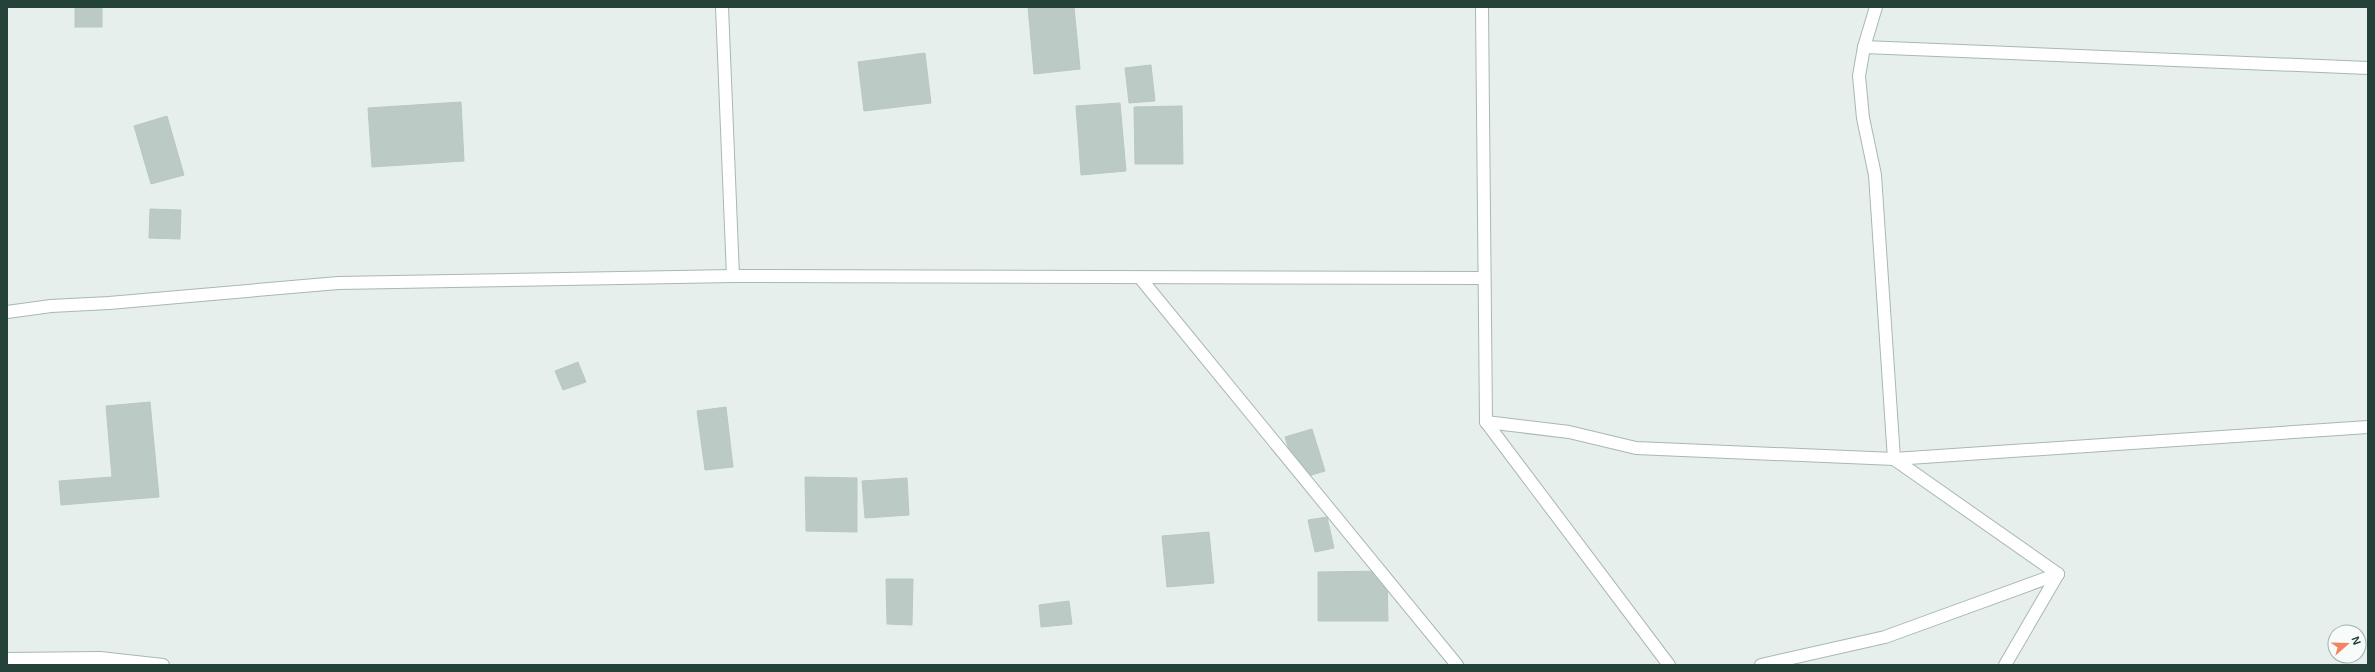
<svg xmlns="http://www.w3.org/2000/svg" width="2375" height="672" font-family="Arial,sans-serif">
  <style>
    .building { fill: #bbcac4; stroke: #b8c9c2 }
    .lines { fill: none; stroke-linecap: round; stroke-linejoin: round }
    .minor-casing { stroke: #a8b8b2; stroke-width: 14 }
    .minor { stroke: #fff; stroke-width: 12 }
  </style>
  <rect width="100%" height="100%" fill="#e6efeb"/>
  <g class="building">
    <rect x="75" y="7" width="27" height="20"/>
    <path d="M1028,7H1074L1080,69L1034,74Z"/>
    <path d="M925,53L931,103L864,111L858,62Z"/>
    <path d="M1151,65L1155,101L1129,103L1125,68Z"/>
    <path d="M461,102L464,161L372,167L368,108Z"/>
    <path d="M1120,103L1126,171L1081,175L1076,106Z"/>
    <path d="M1182,106L1183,164H1135L1134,107Z"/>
    <path d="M167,116L184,175L151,184L134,126Z"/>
    <path d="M150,209L181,210L180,239L149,238Z"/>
    <path d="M578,362L586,382L563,390L555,371Z"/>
    <path d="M150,402L159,497L61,505L59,481L112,477L106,406Z"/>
    <path d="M726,407L733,467L705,470L697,411Z"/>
    <path d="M1312,429L1325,471L1298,479L1285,437Z"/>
    <path d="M805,477L857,478V532L806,531Z"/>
    <path d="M907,478L909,515L865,518L862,481Z"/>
    <path d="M1327,517L1334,548L1315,552L1308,520Z"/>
    <path d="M1209,532L1214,583L1167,587L1162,536Z"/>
    <path d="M1387,571L1388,621H1318V572Z"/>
    <path d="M886,579H913L912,625L887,624Z"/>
    <path d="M1069,601L1072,624L1041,627L1039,605Z"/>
  </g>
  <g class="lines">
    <g class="minor-casing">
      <g id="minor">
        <path d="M722,7L733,276"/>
        <path d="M1482,7L1486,422L1669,665"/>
        <path d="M1876,7L1864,47L1859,76L1863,118L1875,175L1894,459"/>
        <path d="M1864,47L2368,68"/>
        <path d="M1141,279L1457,665"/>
        <path d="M7,312L51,306L109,303L338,283L733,276L1484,278"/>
        <path d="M1486,422L1569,432L1636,448L1894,459L2368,427"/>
        <path d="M1894,459L2058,574"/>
        <path d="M7,659L100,658L163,665"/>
        <path d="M1761,665L1885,637L2058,574"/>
        <path d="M2005,665L2058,574"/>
      </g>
    </g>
    <use href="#minor" class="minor"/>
  </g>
  <rect width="2375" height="672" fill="none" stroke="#24423a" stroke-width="16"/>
  <g transform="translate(2347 644) rotate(70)"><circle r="19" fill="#f7fbf9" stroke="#a3b1ad"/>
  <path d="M0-3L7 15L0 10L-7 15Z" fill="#f4845f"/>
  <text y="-6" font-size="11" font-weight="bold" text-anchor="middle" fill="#24423a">N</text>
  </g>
</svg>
